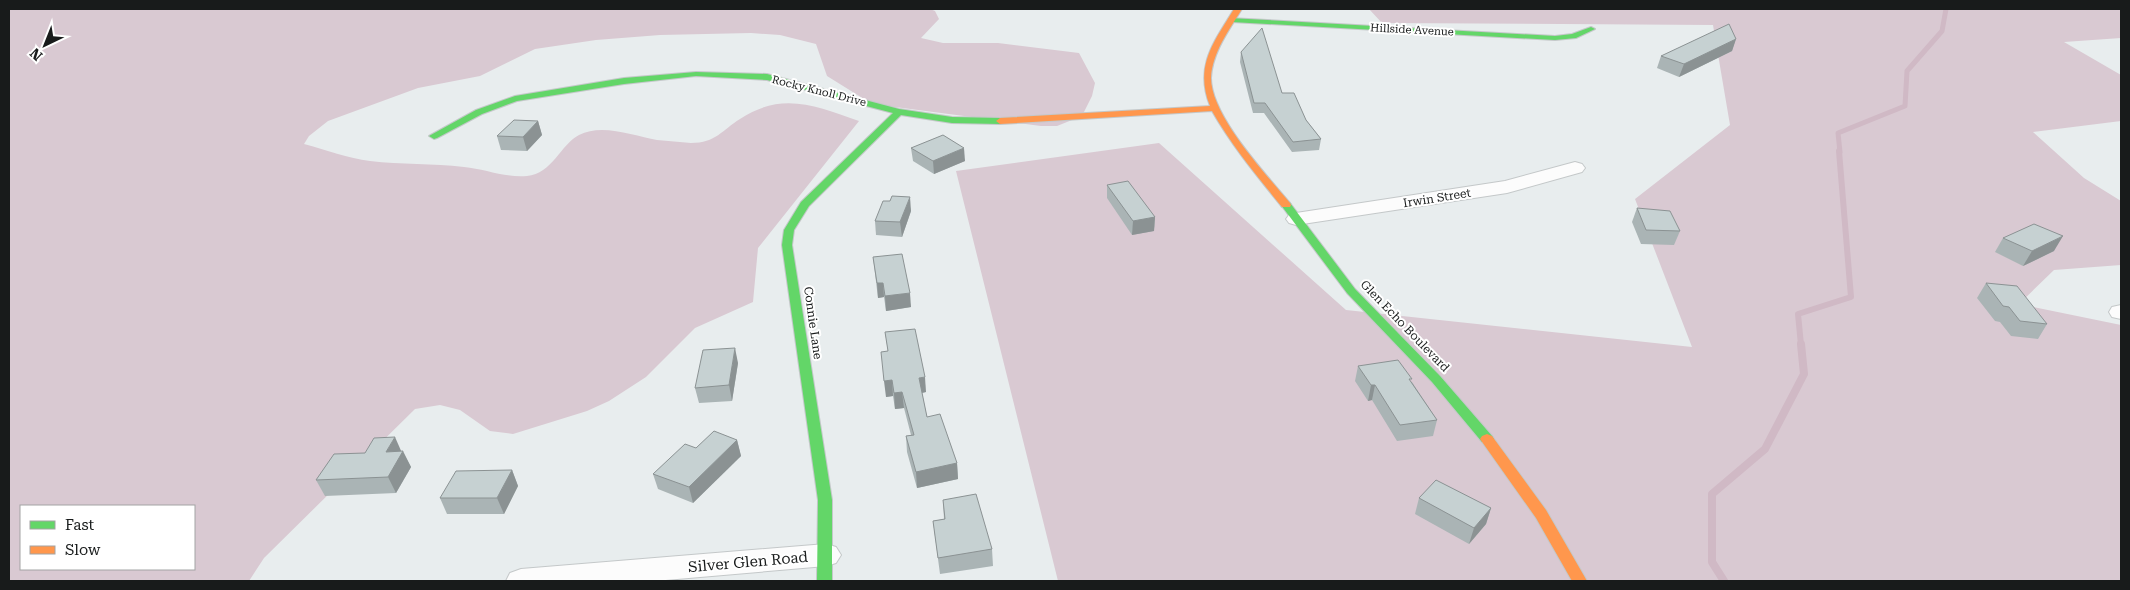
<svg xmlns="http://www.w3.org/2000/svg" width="2130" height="590" font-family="'Roboto Serif',serif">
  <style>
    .forest { fill: #d9c9d2; fill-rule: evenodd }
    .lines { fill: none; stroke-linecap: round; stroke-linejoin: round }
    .stream-far2 { stroke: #d0b9c5; stroke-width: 5 }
    .stream-far1 { stroke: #d0b9c5; stroke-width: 6 }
    .stream { stroke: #d0b9c5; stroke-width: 8 }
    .street-casing { stroke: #c4c8c9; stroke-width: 2 }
    .fast-casing { stroke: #c4c8c9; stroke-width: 2 }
    .slow-casing { stroke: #c4c8c9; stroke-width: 2 }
    .street { fill: #fcfcfc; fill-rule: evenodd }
    .fast { fill: #63d668; fill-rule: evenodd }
    .slow { fill: #ff974d; fill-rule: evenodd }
    .wall { fill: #aab4b5 }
    .shaded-wall { fill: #8b9293 }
    .building { fill: #c6d1d2; stroke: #8b9293 }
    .labels { text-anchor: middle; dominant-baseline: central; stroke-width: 4; stroke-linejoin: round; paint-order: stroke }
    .far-street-label { font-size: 11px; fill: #181b1b; stroke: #fff }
    .street-label { font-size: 12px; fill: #181b1b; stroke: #fff }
    .near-street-label { font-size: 15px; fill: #181b1b; stroke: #fff }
  </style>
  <rect width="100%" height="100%" fill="#e8edee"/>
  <g class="forest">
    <path d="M9,9H930L935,11L939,19L921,38L943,43H998L1079,53L1095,83L1092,96L1082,116L1057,126H1041L872,104L827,76L816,44L780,35L751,33L660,35L596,40L535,49L480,76L418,88L328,121L309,136L304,144C326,150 348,158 370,161C401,165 433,163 464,167C485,169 506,178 527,176C552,174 561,144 579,135C602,123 634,136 657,140C668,141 680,142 691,143C716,143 722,130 740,119C782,91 816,106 859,121L758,248L753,302L695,328L646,377L609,401L587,411L513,434L490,431L460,410L440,405L415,409L264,558L249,581H9ZM21,506H194V569H21Z"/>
    <path d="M1369,9H2121V38L2064,42L2121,75V121L2033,132L2084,178L2121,201V265L2054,270L2019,304L2121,325V581H1058L956,171L1159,143L1346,310L1692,347L1635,199L1730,125L1713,25L1382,23Z"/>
  </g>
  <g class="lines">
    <path class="stream-far2" d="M1840,152L1838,133L1905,106L1907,71L1942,31L1946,9"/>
    <path class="stream-far1" d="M1801,345L1798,314L1851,297L1839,151"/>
    <path class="stream" d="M1724,581L1712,562V494L1765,449L1804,374L1801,344"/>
    <g class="street-casing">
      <g id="street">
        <path d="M1575,162L1582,164L1585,168L1582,172L1507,193L1296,225L1289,223L1286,219L1289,215L1296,213L1505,181Z"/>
        <path d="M2121,305V319L2112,317L2109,312L2112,307Z"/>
        <path d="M826,544L836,547L841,555L836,563L826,566L654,581H506L510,573L521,569Z"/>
      </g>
    </g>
    <g class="fast-casing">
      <g id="fast">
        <path d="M1229,18L1555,36L1572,34L1591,27L1595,29L1576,38L1555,40L1232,22L1228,20Z"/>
        <path d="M696,72L767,74L899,109L952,117L1000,118L1004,121L1000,124L952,123L901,115L809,206L794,230L792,245L832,500V581H817L818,500L782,245L784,230L801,202L893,113L767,80L696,76L624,84L517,101L482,114L437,138L434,139L429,136L476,110L515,96L624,78Z"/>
        <path d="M1286,202L1290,203L1355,289L1440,376L1492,436L1494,439L1492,442H1482L1432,382L1347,293L1281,205Z"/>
      </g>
    </g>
    <g class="slow-casing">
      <g id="slow">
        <path d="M1234,9H1242C1229,30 1212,53 1211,78C1211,116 1266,174 1290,203L1291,205L1290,207H1282C1257,176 1232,146 1212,111L1000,124L996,121L1000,118L1210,106C1194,66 1214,42 1234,9Z"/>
        <path d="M1487,434L1492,436L1546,510L1587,581H1572L1536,518L1480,439L1482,436Z"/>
      </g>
    </g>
    <use href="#street" class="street"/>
    <use href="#fast" class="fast"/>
    <use href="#slow" class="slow"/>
  </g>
  <g class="wall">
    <path d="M1736,39L1732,51L1679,77L1657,68L1661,56Z"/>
    <path d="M1241,52L1282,93L1306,120L1321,139L1319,150L1292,152L1264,113H1253L1240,62Z"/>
    <path d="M538,121L542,135L527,151L501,150L497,136Z"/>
    <path d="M911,148L965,161L934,174L913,161Z"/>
    <path d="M1107,185L1155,217L1154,231L1132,235L1107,198Z"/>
    <path d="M1637,208L1680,231L1674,245L1641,244L1632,222Z"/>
    <path d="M911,211L902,237L876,235L875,221Z"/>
    <path d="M2003,238L2054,251L2023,266L1995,252Z"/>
    <path d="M873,257L911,307L886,311L884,297L878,298Z"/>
    <path d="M1986,283L2047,324L2038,339L2011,336L2000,322L1995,321L1977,298Z"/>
    <path d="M885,332L926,392L922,393L927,417L957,463L958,479L917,488L907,452L906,436L911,435L904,408L895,409L893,396L886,397L888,351Z"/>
    <path d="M738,363L732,401L699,403L695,388Z"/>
    <path d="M1358,366L1412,382L1437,420L1433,436L1397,441L1372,400L1368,401L1355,381Z"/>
    <path d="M737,440L741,456L693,503L658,489L653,474Z"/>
    <path d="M402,451L411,467L396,493L325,496L316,480Z"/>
    <path d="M512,470L518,486L504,514H447L440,498Z"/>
    <path d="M1419,498L1491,508L1486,524L1469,544L1415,514Z"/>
    <path d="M943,500L992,549L993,566L940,574L933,521L944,519Z"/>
  </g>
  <g class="shaded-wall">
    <path d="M1736,39L1732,51L1679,77L1684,64Z"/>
    <path d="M538,121L542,135L527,151L523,137Z"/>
    <path d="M964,148L965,161L934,174L933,161Z"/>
    <path d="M910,197L911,211L902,237L900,222Z"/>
    <path d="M1155,217L1154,231L1132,235L1133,221Z"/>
    <path d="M2063,236L2054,251L2023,266L2032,251Z"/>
    <path d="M877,283H883L884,297L878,298Z"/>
    <path d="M910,293L911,307L886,311L885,296Z"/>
    <path d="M735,348L738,363L732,401L729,385Z"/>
    <path d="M925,377L926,392L921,393L919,378Z"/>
    <path d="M892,380L893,396L886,397L884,381Z"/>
    <path d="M1371,385H1375L1372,400L1368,401Z"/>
    <path d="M902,392L904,408L895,409L894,393Z"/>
    <path d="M395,437L402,453L386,452Z"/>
    <path d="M737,440L741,456L693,503L689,487Z"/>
    <path d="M403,451L411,467L396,493L388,477Z"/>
    <path d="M957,463L958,479L917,488L916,472Z"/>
    <path d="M512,470L518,486L504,514L497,498Z"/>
    <path d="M1491,508L1486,524L1469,544L1474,528Z"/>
  </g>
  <g class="building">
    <path d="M1729,24L1736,39L1684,64L1661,56Z"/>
    <path d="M1262,28L1282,93H1294L1306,120L1321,139L1293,142L1265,103H1254L1241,52Z"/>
    <path d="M514,120L538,121L523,137L497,136Z"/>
    <path d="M943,135L964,148L933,161L911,148Z"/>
    <path d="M1128,181L1155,217L1133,221L1107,185Z"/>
    <path d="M892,196L910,197L900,222L875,221L883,201H890Z"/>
    <path d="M1637,208L1670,211L1680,231L1646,230Z"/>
    <path d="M2034,224L2063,236L2032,251L2003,238Z"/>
    <path d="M902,254L910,293L885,296L883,283H877L873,257Z"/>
    <path d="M1986,283L2017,286L2047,324L2020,321L2009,307L2003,306Z"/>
    <path d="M915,329L925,377L919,378L927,417L940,414L957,463L916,472L906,436L914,435L902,392L894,393L892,380L884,381L881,352L888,351L885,332Z"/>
    <path d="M735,348L729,385L695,388L703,350Z"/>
    <path d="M1398,360L1412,379H1409L1437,420L1400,425L1375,385H1371L1358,366Z"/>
    <path d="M714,431L737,440L689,487L653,474L685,444L696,448Z"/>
    <path d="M395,437L386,452L403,451L388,477L316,480L334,454L365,453L374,438Z"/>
    <path d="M512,470L497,498H440L456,471Z"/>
    <path d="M1436,480L1491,508L1474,528L1419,498Z"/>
    <path d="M976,494L992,549L938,558L933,521L945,519L943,500Z"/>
  </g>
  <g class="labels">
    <g class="far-street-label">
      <text transform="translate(1412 30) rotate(3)">Hillside Avenue</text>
      <text transform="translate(819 91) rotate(14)">Rocky Knoll Drive</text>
    </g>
    <g class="street-label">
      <text transform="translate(1437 198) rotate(-9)">Irwin Street</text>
      <text transform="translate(813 323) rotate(82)">Connie Lane</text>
      <text transform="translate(1405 326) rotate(46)">Glen Echo Boulevard</text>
    </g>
    <g class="near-street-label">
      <text transform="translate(748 562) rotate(-5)">Silver Glen Road</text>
    </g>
  </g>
  <rect width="2130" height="590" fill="none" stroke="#181b1b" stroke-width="20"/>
  <rect x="20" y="505" width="175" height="65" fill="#ffffff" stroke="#a3a4a4"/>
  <rect x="30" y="521" width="25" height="8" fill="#63d668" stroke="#a3a4a4"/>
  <text x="65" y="530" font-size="15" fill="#181b1b">Fast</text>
  <rect x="30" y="546" width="25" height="8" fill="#ff974d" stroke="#a3a4a4"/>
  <text x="65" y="555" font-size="15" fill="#181b1b">Slow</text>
  <g transform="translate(45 45) rotate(223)" stroke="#ffffff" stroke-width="4" paint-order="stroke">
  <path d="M0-4L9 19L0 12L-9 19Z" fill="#181b1b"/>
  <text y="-8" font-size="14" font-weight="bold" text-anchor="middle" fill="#181b1b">N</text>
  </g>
</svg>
